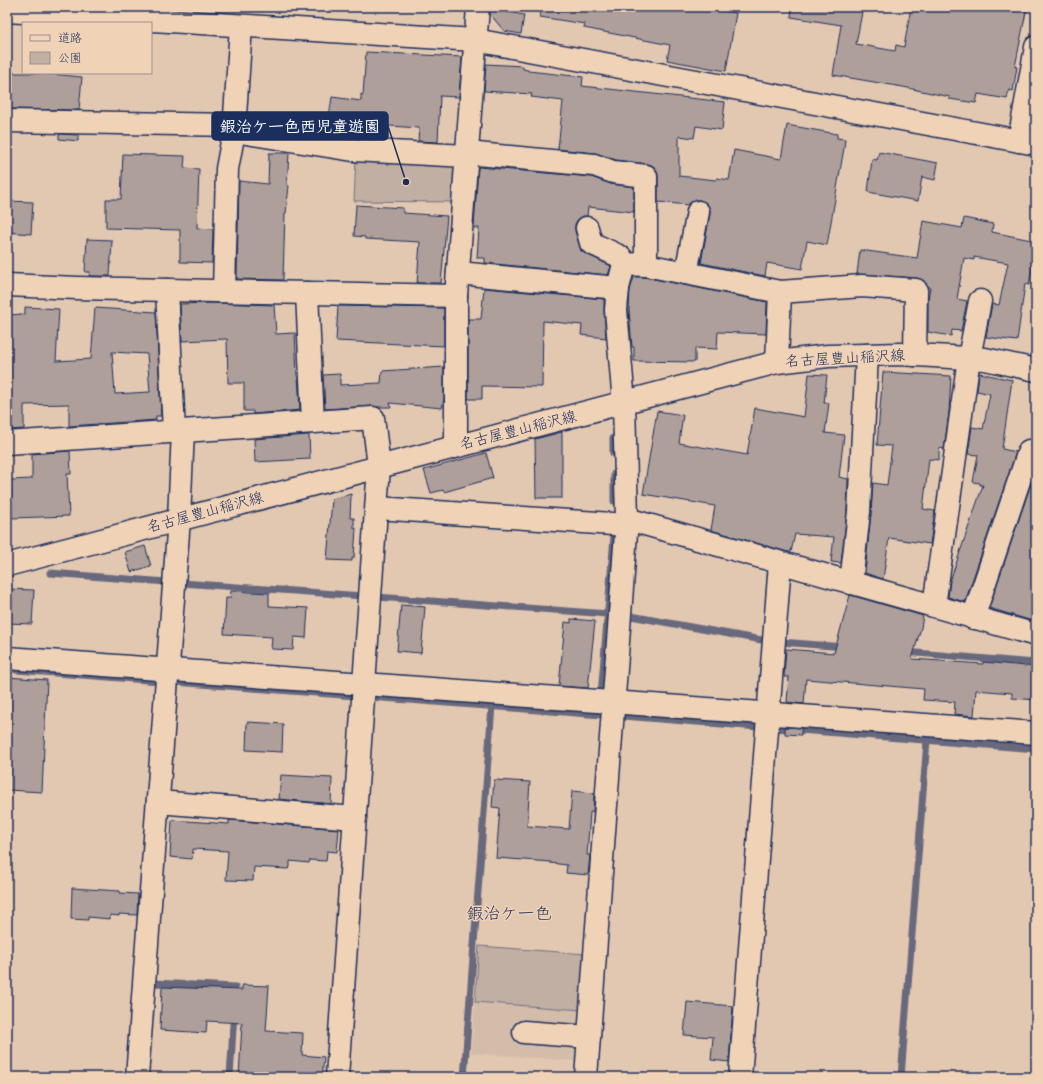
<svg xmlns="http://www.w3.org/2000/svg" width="1043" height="1084" font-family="'Comic Neue','Klee One',sans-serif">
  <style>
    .built { fill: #d3bcaa }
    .green { fill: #c2afa3; stroke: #6e6f80 }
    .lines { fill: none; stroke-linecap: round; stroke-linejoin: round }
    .stream { stroke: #67697d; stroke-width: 7 }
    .building { fill: #ae9f9b; stroke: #1b2f5e; fill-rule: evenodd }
    .minor-casing { stroke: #1b2f5e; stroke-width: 25 }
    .major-casing { stroke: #1b2f5e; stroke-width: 25 }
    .minor { stroke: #f0d2b6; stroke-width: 22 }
    .major { stroke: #f0d2b6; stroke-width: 22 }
    .labels { text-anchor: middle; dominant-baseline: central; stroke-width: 3; stroke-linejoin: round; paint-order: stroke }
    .street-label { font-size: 15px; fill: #1b2f5e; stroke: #f0d2b6 }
    .quarter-label { font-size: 17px; fill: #1b2f5e; stroke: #f0d2b6 }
    .leader { fill: none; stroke: #1b2f5e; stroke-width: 1.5 }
    .callout-dot { fill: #1b2f5e; stroke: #f0d2b6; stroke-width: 1.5 }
    .callout { fill: #1b2f5e; stroke: #1b2f5e; stroke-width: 1.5 }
    .callout-label { font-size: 16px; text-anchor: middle; font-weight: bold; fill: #fff }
  </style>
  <rect width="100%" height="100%" fill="#e3c8b1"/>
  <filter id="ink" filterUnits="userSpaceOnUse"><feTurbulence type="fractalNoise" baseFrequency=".025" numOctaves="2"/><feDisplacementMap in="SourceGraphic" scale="8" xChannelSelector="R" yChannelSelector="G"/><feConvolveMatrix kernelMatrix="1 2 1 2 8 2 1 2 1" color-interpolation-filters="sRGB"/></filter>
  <g filter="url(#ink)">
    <path class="built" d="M475,1002L582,1010L578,1061L471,1053Z"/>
    <g class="green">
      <path d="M356,157L457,163L454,202L354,201Z"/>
      <path d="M479,946L586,954L582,1010L475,1002Z"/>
    </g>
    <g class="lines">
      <g class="stream">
        <path d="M613,438V453"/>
        <path d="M614,474V501"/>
        <path d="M50,573L167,582"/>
        <path d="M182,583L363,596"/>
        <path d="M377,597L608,614"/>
        <path d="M631,616L767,641"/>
        <path d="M781,642L844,647"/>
        <path d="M905,652L1036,663"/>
        <path d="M16,670L160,681"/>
        <path d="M175,682L355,696"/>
        <path d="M601,695L614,536"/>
        <path d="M370,697L601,715"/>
        <path d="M623,716L758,727"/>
        <path d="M775,728L1036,749"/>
        <path d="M154,983L235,987L234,999"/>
        <path d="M230,1077L234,1014"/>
        <path d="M464,1077L492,706"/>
        <path d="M901,1077L927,740"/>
      </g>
    </g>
    <g class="building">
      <path d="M541,7H697L736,13L726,71L667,60L670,45L584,28L585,24L540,17Z"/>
      <path d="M792,7H863L856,44L895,51L896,45L904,47L911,7H1027L1015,67H1017L1013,91L1009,90L1007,99L978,94L976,103L949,99L950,97L903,87L833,75L841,25L791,17Z"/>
      <path d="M490,9L524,15L521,34L504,31L490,14Z"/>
      <path d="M366,52L462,57L459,97L440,96L438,142L418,141L419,128L360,124V121L329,117L332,97L361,101V94L363,95Z"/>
      <path d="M486,64L523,66V69L528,70V71L583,77L582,86L725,102L722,130L696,126L694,138L679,136V176L716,180L717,178L729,180L734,150L781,159L787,125L837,134V138L845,139L844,148L827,245L807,241L802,269L767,263L765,276L701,263L710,214V208L706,203L700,200H694L688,205L658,202V176L657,171L653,166L648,164L616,160L595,153L558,149L563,101L531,97L532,94L484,91Z"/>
      <path d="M7,73H40L82,77L79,110L7,109Z"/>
      <path d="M59,134L78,135V141L59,139Z"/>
      <path d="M879,152L938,163L935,180L922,177L918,201L868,192L872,159L877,160Z"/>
      <path d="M269,153H289L287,185L289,186L286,213H285L283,280L237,279L239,181L268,184Z"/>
      <path d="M123,154L185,156L184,168L199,169L197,228L213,229L212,263L180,262V230L106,228V199H121Z"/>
      <path d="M478,167L591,177L611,184L634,187V212L588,207L587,216H583L578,219L575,224V231L581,251L586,254L611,266L608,275L485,263V258H477L479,228H474Z"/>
      <path d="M7,201L33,202L31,234L7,232Z"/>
      <path d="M356,205L403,208V213L447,216L441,283H417L420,242L365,239V237L354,236Z"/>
      <path d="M964,218L993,224L992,232L1036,241V247L1029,285L1025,284L1017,341L986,337L992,304L999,305L1008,263L974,257V260L964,258L957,299L967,301L961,331L952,330L951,336L928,332V299L930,287L928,286L923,280L917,278L857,274L860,250L917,258L923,221L962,228Z"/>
      <path d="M87,239L112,240L110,276H89L90,272H85Z"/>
      <path d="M634,277H644L767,302L766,334L718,332L717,349L695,348V362L634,361V347H632L629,310L630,290Z"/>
      <path d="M484,288L604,299V311L606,338L581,335L582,325L543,321L542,387L482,386V399H468V319H481Z"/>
      <path d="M213,303L274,305L276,334L295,333L297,376H298L300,410L253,414V411H244V383H228L227,339L182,341L180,304Z"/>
      <path d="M338,306L444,308V346L336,341Z"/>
      <path d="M25,307L59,309L56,361L91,359L95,308L156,312L161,416H156V420L69,426V404L24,405V429L7,430V315L25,314ZM112,352L147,354L150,392L115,394Z"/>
      <path d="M444,367V399L442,408L390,403L391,407H379L372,406L325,409L323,375L340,374V385L381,383L382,371Z"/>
      <path d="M883,372L951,376L949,412L944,449L939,448V460L929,459L923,509L935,511L930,544L889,538L883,579L865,573L871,513L873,483L887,485L892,446L877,445Z"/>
      <path d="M979,373L1012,380L1002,449L1016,452L965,602L948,597L950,581L983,485H980V483L973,482L978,455L968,454L972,427L983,429L990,394L977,391Z"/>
      <path d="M809,374L827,375L824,403H829L825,433L844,435L839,477L848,479L847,511L841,563L831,562L834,537L795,534L791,552H788L711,530L715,506L643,494L657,411L683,415L679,443L747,455L755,408L804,417Z"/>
      <path d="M562,432V498H536L535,439Z"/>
      <path d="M309,435L310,459L255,462L254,439Z"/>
      <path d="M70,451L71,474H67L69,516L12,518L11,480L32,479V454Z"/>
      <path d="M486,453L493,478L444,492L443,490L431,493L424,470Z"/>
      <path d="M1036,469V622L989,608Z"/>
      <path d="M351,494L350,518H354V528H356L354,558H352V561L327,560L332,499Z"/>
      <path d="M145,546L151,566L131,572L125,552Z"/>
      <path d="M7,589L34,590L32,624L7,623Z"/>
      <path d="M231,591L269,593V606L308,608L306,638L294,637L293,650L271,649L272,637L224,634L226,598H230Z"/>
      <path d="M850,595L923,616L921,628L912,659L983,664V662L1036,667V700L1012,698V693L976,690L974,716L954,714L955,702L923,700L924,689L806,679L804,704L787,702L789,677H784L786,649L834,653Z"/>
      <path d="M401,605L425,607L421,653L397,651Z"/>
      <path d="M571,619L595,621L588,688L559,686L565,622L571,623Z"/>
      <path d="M7,677L47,680L42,792L7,790Z"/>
      <path d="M247,722L283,724L282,752L246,750Z"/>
      <path d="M785,727L801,728V735L785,734Z"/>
      <path d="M281,775L332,778L331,804L279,799Z"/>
      <path d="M494,780L530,782L527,826L569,829L572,791L594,793L593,812H590L587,855H590L588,875L566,873L567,865L550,863L551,862L496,858L500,808L492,807Z"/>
      <path d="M172,820L229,824V820L339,829L337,852L327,851L326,861L310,860L309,863L290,861V867L288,869L254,867L253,881L226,880L228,851L193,849L192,859L170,857Z"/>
      <path d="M72,888L120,891V893L138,894L137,915L119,914V916L110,915V919L88,917V920L71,919Z"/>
      <path d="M242,985L269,986L266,1031L303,1033L302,1055L324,1057L322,1077H239L242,1023L207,1021L206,1033L160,1030L162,987L242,990Z"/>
      <path d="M687,1002L733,1006L729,1062L711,1060L713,1037L684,1035Z"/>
    </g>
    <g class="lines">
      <g class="minor-casing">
        <g id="minor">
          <path d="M7,11L475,40L1036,144"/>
          <path d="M7,121L234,125"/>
          <path d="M234,131L353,150L467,156"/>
          <path d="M1019,141L1036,47"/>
          <path d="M467,153L594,165L613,172L646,176V265"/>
          <path d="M587,228L591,243L621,257L624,264"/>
          <path d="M458,273L618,288"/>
          <path d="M686,273L698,212"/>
          <path d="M7,285L77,288L456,296"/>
          <path d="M167,290L174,432"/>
          <path d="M224,291L227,169L234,131L241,26"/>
          <path d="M780,292L862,286L916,290L915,355"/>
          <path d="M307,293L313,422"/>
          <path d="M7,443L373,418L379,466L337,1077"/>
          <path d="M456,446V296L478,7"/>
          <path d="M377,508L627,525"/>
          <path d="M627,519L1036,635"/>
          <path d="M851,583L859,512L867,355"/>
          <path d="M934,606L969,358L980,301"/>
          <path d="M973,618L1029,451"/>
          <path d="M7,658L1036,733"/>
          <path d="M158,802L355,818"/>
          <path d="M524,1032L589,1037"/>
          <path d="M137,1077L179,519L183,431"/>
          <path d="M586,1077L627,519L624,403L616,310L618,288L624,264L646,265L780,292L777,362"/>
          <path d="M740,1077L780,563"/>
        </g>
      </g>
      <g class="major-casing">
        <path id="major" d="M7,565L777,362L828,356L899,354L985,359L1036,370"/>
      </g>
      <use href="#minor" class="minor"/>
      <use href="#major" class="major"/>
    </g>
  </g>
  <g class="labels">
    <g class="street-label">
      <text transform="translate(845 358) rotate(-3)">名古屋豊山稲沢線</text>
      <text transform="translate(518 430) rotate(-14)">名古屋豊山稲沢線</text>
      <text transform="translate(205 512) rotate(-15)">名古屋豊山稲沢線</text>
    </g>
    <g class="quarter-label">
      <text x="509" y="913">鍜治ケ一色</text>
    </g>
  </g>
  <path class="leader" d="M406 182L388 126"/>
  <circle class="callout-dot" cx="406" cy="182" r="4"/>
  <rect class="callout" x="212" y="112" width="176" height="28" rx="4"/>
  <g class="callout-label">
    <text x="300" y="132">鍜治ケ一色西児童遊園</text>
  </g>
  <rect width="1043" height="1084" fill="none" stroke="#f0d2b6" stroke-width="24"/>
  <rect x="12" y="12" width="1019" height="1060" fill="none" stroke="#1b2f5e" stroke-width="1.5" filter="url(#ink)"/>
  <rect x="22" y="22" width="130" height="52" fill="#f0d2b6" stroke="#9b9193"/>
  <rect x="30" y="35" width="20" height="6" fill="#f0d2b6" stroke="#9b9193"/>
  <text x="58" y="42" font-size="12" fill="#1b2f5e">道路</text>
  <rect x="30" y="52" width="20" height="12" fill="#c2afa3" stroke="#9b9193"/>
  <text x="58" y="62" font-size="12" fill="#1b2f5e">公園</text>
</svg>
